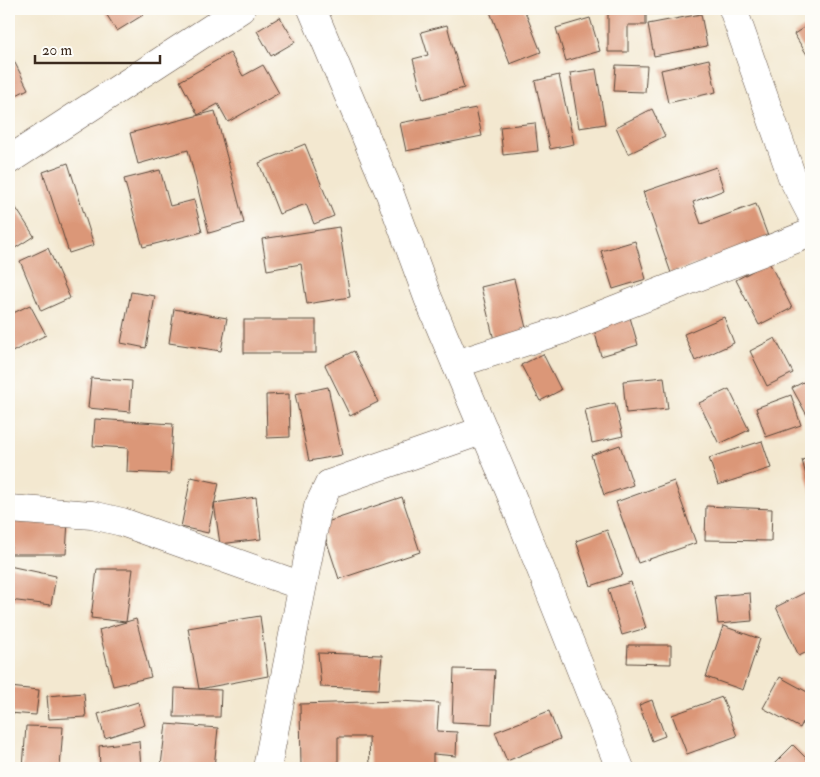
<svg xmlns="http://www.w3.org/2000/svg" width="820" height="777" font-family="'IM FELL Double Pica',serif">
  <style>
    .building { fill: #db9778 }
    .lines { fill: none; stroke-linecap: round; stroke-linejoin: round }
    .street-casing { stroke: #574639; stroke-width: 29 }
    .street { stroke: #fff; stroke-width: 28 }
  </style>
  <rect width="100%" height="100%" fill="#fdfcf7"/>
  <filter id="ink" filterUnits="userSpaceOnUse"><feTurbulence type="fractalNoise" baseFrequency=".02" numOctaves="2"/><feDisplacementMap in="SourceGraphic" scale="10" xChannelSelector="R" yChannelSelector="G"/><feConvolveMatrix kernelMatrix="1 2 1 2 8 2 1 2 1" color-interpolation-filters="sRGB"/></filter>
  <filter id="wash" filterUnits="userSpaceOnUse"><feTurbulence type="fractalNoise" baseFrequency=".0096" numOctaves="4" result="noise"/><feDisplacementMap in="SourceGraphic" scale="20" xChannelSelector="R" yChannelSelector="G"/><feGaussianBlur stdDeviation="1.12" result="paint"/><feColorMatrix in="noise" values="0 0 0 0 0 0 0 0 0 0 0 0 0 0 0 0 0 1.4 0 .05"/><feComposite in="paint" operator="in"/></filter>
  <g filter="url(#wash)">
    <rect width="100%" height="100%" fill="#f3e8d0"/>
    <g id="blocks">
      <g class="building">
        <path d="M103,9H139L143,15L117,31Z"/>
        <path d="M489,9H524L541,52L510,64Z"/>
        <path d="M608,9H646V25H628V52H608Z"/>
        <path d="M701,14L707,46L654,56L648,24Z"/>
        <path d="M280,17L295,42L271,56L257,31Z"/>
        <path d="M590,18L600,51L566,61L556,28Z"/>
        <path d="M811,23V61L794,34Z"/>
        <path d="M447,25L464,88L423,99L413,59L428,55L421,32Z"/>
        <path d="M230,53L243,76L263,65L279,93L228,122L218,104L198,115L180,81Z"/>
        <path d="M12,57L28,89L9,99V59Z"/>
        <path d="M709,59L716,92L668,103L661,70Z"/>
        <path d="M616,65L647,66L645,92L614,91Z"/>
        <path d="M596,69L605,124L579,128L570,73Z"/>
        <path d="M559,75L574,144L550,149L535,81Z"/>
        <path d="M476,108L482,136L406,151L400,123Z"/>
        <path d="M652,109L665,136L628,154L616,127Z"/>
        <path d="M215,111L244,223L209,233L188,150L138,164L130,133Z"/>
        <path d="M535,123L538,151L503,155L500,127Z"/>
        <path d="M305,144L334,216L314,224L306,204L279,214L259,163Z"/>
        <path d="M68,163L94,245L69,253L43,172Z"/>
        <path d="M716,167L724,190L693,202L701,224L756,204L769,239L671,273L643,192Z"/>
        <path d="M160,170L170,206L194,200L202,232L143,247L124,179Z"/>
        <path d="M9,197L34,236L9,252Z"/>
        <path d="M339,227L350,297L307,304L301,264L267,270L262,239Z"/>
        <path d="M635,241L646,279L613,289L601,251Z"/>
        <path d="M48,248L70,298L41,311L20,261Z"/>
        <path d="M769,262L792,308L759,325L736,280Z"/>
        <path d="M514,279L527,332L494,340L481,287Z"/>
        <path d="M131,292L155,296L146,348L121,343Z"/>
        <path d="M30,305L46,335L12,352L9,346V315Z"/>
        <path d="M174,309L227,318L221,351L169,343Z"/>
        <path d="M629,314L638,345L601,356L593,325Z"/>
        <path d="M724,317L734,343L695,361L684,334Z"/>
        <rect x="244" y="320" width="72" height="33"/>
        <path d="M775,338L793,373L767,386L750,351Z"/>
        <path d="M354,351L378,402L350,416L325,365Z"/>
        <path d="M543,354L561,390L540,401L521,365Z"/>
        <path d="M664,377L668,409L626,413L623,381Z"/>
        <path d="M91,378L132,381L130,412L88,408Z"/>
        <path d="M811,378V418L809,419L792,388Z"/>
        <path d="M328,387L342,455L309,461L295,394Z"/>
        <path d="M729,389L749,430L719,444L699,403Z"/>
        <path d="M289,394L290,437L267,438L266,395Z"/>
        <path d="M791,395L801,425L766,437L756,408Z"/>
        <path d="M615,403L623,436L592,443L585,410Z"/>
        <path d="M95,419L173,424L170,474L127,472L128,448L93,446Z"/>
        <path d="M762,441L771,468L718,485L709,458Z"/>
        <path d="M620,445L633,485L604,495L591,455Z"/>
        <path d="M811,457V494L802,460Z"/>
        <path d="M191,477L219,483L208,533L181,527Z"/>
        <path d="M674,481L696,543L638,563L616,502Z"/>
        <path d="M256,497L261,539L220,544L214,503Z"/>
        <path d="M402,497L420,552L339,579L321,524Z"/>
        <path d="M706,506L772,509L771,541L705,540Z"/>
        <path d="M14,520H68L66,554H10Z"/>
        <path d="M607,530L623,575L591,586L576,541Z"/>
        <path d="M9,566L56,576L51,605L9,600Z"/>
        <path d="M97,569H133L126,622L91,618Z"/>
        <path d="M631,582L646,628L622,635L608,589Z"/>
        <path d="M810,590L811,650L799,656L776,607Z"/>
        <path d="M750,593L752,621L718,624L715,596Z"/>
        <path d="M260,616L268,676L199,689L188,628Z"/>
        <path d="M136,619L151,677L113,686L99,630Z"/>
        <path d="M723,626L760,639L743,690L706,677Z"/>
        <path d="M628,645H671V664L627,663Z"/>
        <path d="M318,653L382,655L379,689L321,687Z"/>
        <path d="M454,669L495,670L492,724L452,722Z"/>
        <path d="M780,677L811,694V706L800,728L763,708Z"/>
        <path d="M9,687L39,690L36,715L9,713Z"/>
        <path d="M175,688L221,690L220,717H174Z"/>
        <path d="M84,693L86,717L49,719L47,696Z"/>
        <path d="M722,697L737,736L687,754L672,715Z"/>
        <path d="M652,700L665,736L652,741L639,705Z"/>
        <path d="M398,701L439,703L437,731L457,732L456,756L433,754V767L395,765L397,768H370L369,737H338V768H301L300,704Z"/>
        <path d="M138,702L145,725L105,738L98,714Z"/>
        <path d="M549,711L560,739L507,761L495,732Z"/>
        <path d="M166,724L218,728L214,768L161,765Z"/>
        <path d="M26,726L63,727L60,768H23Z"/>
        <path d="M139,741L141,768H100L99,746Z"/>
        <path d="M793,745L811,763V768H778L774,764Z"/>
      </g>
    </g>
  </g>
  <g filter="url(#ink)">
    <use href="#blocks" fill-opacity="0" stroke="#574639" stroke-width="1"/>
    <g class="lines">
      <g class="street-casing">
        <g id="street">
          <path d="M312,9L390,194L428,298L512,497L620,768"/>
          <path d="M733,9L792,177L811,214"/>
          <path d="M9,160L241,9"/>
          <path d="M456,364L562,330L811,233"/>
          <path d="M9,509L92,515L122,522L302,586"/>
          <path d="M267,768L318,507L329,484L484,430"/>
        </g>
      </g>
      <use href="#street" class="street"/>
    </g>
  </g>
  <rect width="820" height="777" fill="none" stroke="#fdfcf7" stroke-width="30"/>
  <path d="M35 55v8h125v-8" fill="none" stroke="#3b2a1e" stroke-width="2.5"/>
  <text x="42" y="55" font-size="15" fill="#3b2a1e" stroke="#fdfcf7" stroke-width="4" paint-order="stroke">20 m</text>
</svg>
